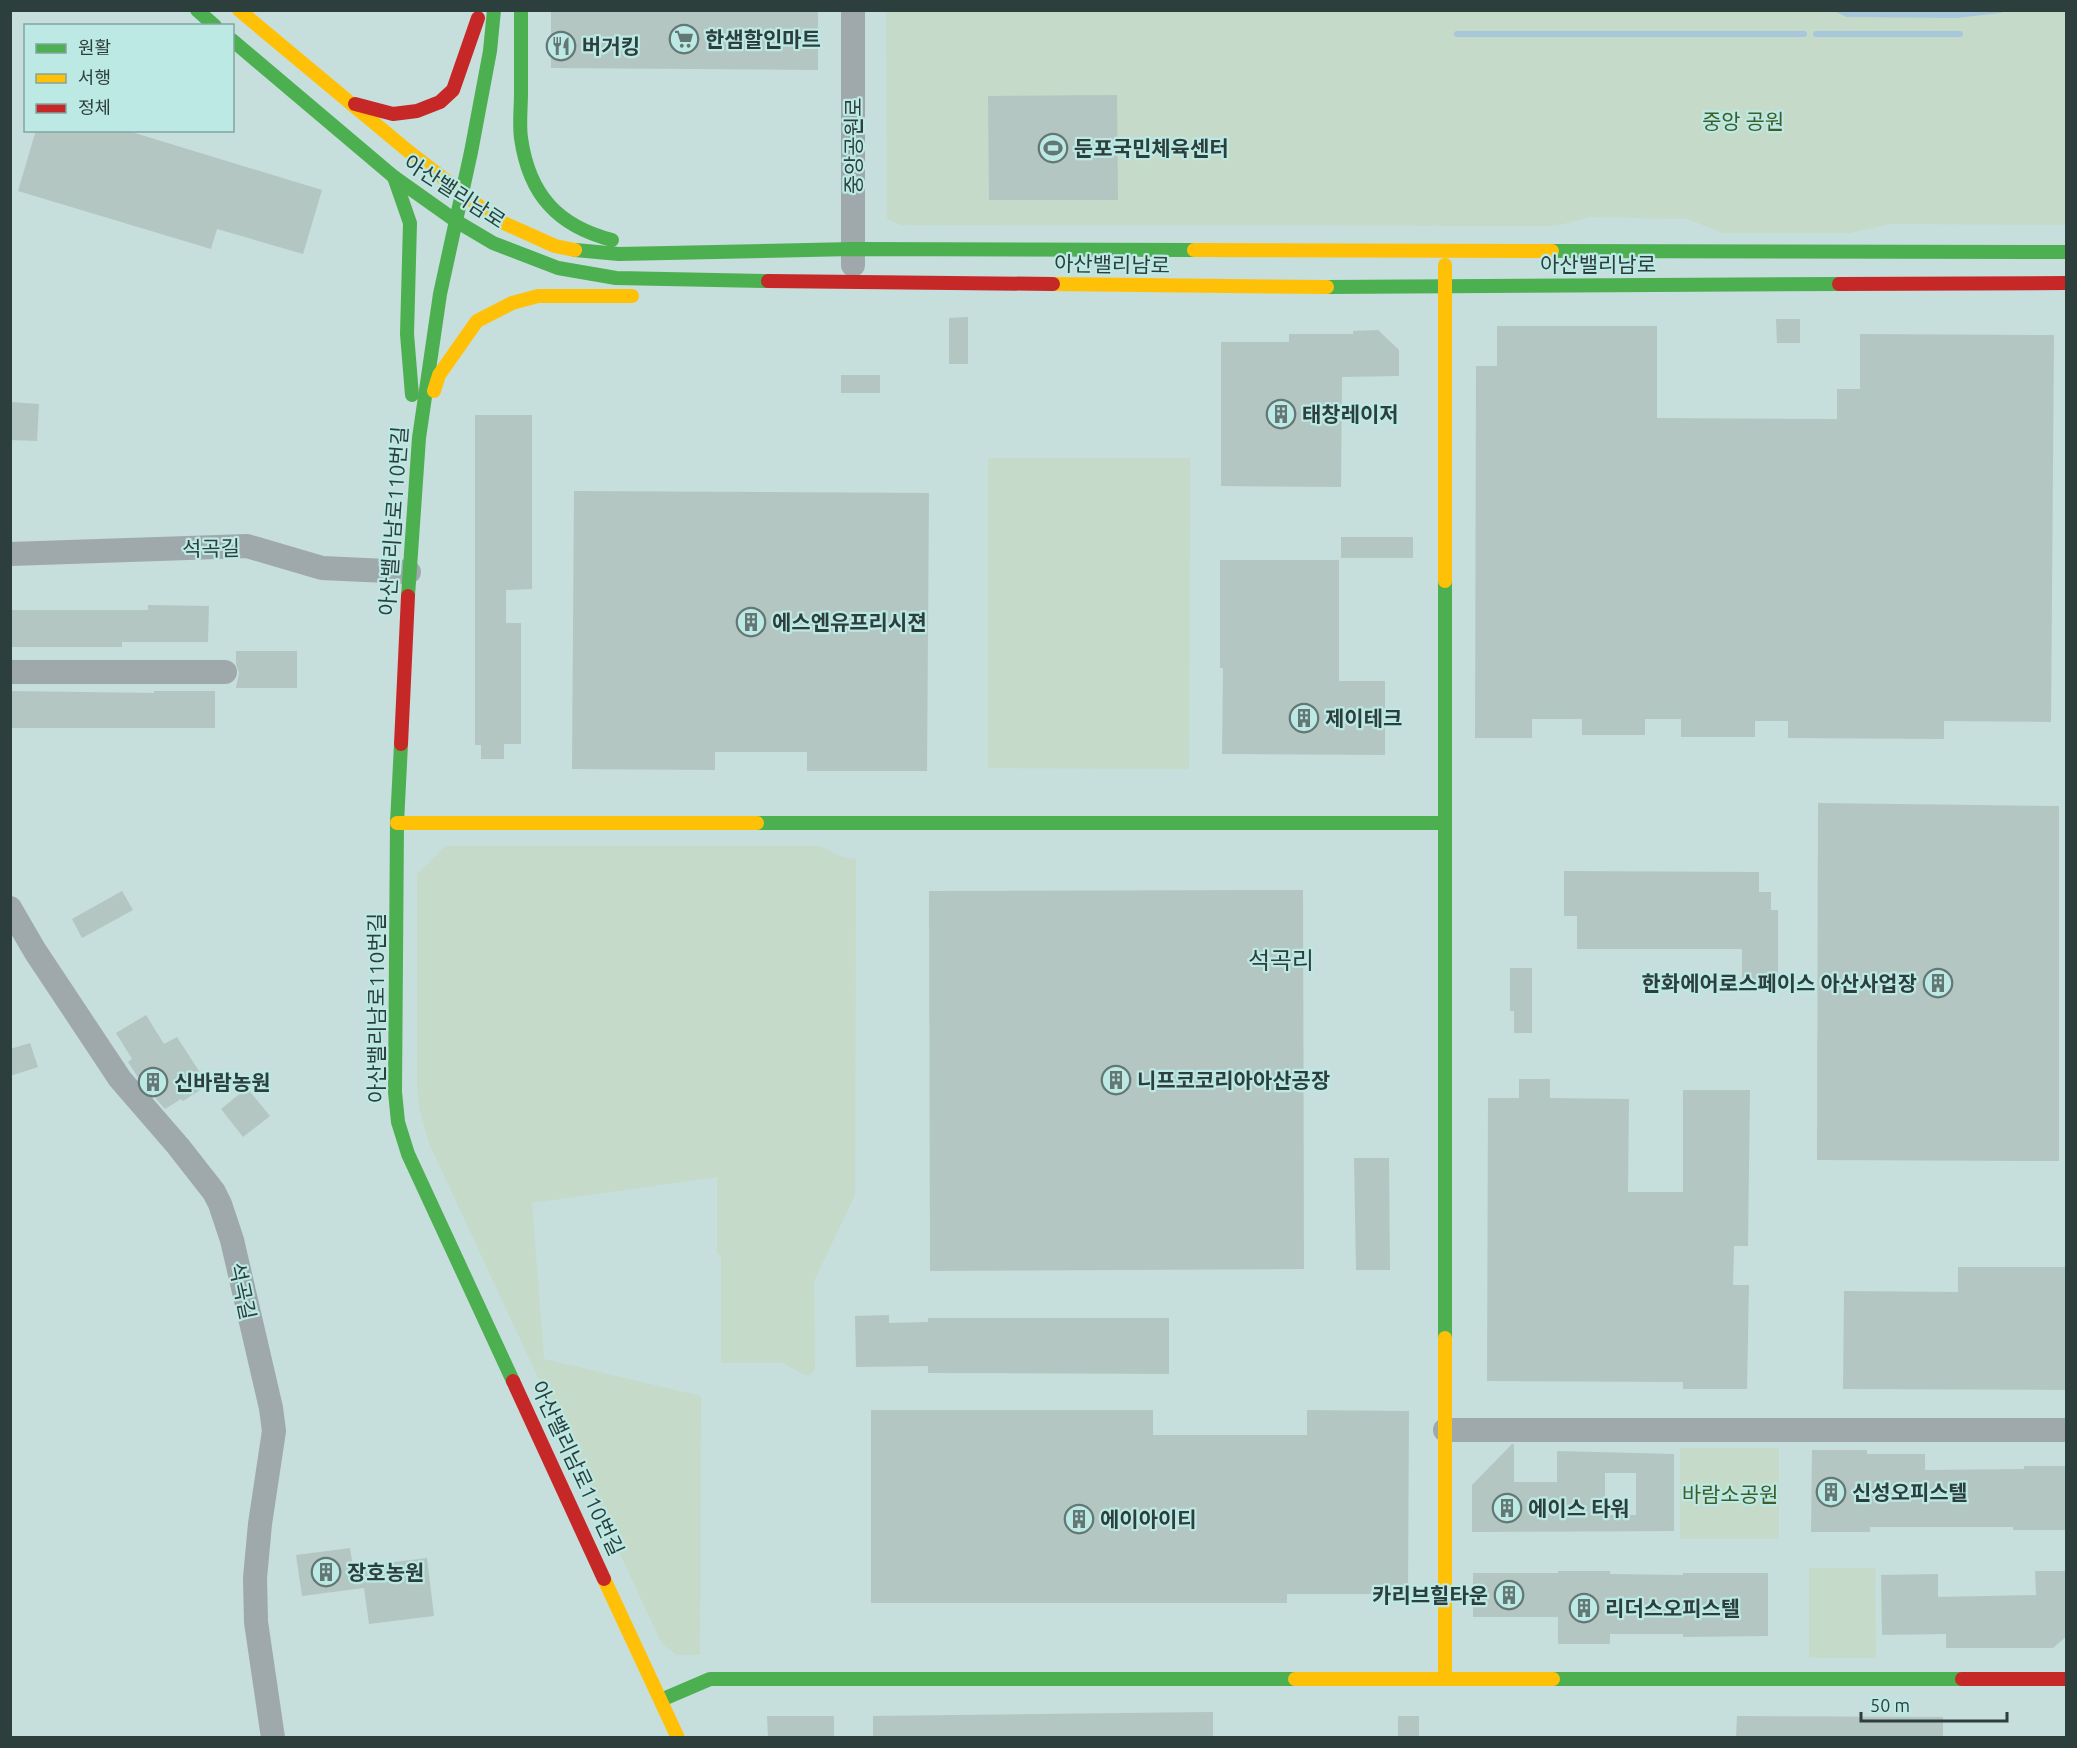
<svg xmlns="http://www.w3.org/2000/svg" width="2077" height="1748" font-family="Ubuntu,'Noto Sans KR',sans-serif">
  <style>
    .green { fill: #c5dac8 }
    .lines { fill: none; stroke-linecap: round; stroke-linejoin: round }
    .stream { stroke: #a7c7db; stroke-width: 6 }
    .building { fill: #b4c6c1; fill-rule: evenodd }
    .street { stroke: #9fa8aa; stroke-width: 24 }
    .fast { stroke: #4caf50; stroke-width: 14 }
    .slow { stroke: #ffc107; stroke-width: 14 }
    .jam { stroke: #c62828; stroke-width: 14 }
    .labels { text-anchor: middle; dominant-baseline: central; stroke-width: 4.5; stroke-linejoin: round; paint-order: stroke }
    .poi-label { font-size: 21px; font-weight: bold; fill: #2d3f3d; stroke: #bce9e4; text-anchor: start }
    .park-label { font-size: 21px; fill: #3f5d28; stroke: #bce9e4 }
    .street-label { font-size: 21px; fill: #2d3f3d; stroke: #bce9e4 }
    .quarter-label { font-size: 24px; fill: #2d3f3d; stroke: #bce9e4 }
  </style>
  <rect width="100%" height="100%" fill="#c6dedc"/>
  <g class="green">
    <path d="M886,11H2066V225L1889,224L1850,233H1724L1687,219L1590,217L1555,226L900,225L887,219Z"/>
    <path d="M988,458H1190L1189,769L988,768Z"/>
    <path d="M446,846H820L842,857L856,859L855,1195L814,1281L815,1369L810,1375H805L783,1363H721V1255H717V1177L532,1203L544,1359L701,1396L700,1655H677L662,1644L429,1143L420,1111L417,1087V874Z"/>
    <rect x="1680" y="1448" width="99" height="91"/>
    <path d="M1809,1568H1875L1876,1658H1809Z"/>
  </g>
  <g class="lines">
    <g class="stream">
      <path d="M1839,10L1847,14L1956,15L2000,10"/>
      <path d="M1457,34H1804"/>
      <path d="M1816,34H1960"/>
    </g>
  </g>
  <g class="building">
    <path d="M551,10H818V70L551,68Z"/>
    <path d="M1117,95L1118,200H989L988,96Z"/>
    <path d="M36,130H125L322,190L303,254L217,229L211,249L18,191Z"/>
    <path d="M968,317V364H949V318Z"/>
    <path d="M1776,319H1800V343H1777Z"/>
    <path d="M1497,326H1657V418L1837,419V389H1860V334L2054,335L2051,722L1944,721V739L1788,738V721H1755V737H1681V719H1645V735H1582V719H1532V738H1475L1476,366H1497Z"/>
    <path d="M1378,330L1399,350V376L1342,377L1341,487L1221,486V342H1289V334H1353V331Z"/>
    <rect x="841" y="375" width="39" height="18"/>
    <path d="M10,402L39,404L37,441L10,440Z"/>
    <path d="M475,415H532V589L506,590V623H521V744H504V759H481V745H475Z"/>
    <path d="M574,491L929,493L927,771H807V752H715V770L572,769Z"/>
    <rect x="1341" y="537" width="72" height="21"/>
    <path d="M1220,560H1339V681H1385V755L1222,754L1223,668H1220Z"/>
    <path d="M148,605L209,606L208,642H122V647H10V610H148Z"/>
    <path d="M236,651H297V688H236L239,673L236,664Z"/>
    <path d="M10,691L154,693V691H215V728H10Z"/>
    <path d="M1818,803L2059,806V1161L1817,1160Z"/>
    <path d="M1564,871L1759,872V892H1771V910H1778V985H1742V949H1577V916H1564Z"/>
    <path d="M1303,890L1304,1269L930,1271L929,891Z"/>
    <path d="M122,891L133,910L82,938L72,919Z"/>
    <path d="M1510,968H1532V1033H1514V1011H1510Z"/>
    <path d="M146,1015L164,1044L177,1037L208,1085L183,1101L181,1099L165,1109L139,1079L128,1062L132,1059L116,1033Z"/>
    <path d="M30,1043L38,1067L10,1076V1049Z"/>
    <path d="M1519,1079H1550V1098L1629,1099L1628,1192H1683V1090H1750L1748,1246H1734L1733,1285H1749L1747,1389H1683V1382L1487,1381L1488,1098H1519Z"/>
    <path d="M247,1088L270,1116L243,1137L221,1109Z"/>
    <path d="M1354,1158H1389L1390,1270H1356Z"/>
    <path d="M1958,1267H2067V1390L1843,1389L1844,1291L1958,1292Z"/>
    <path d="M889,1315V1323L928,1322V1318H1169V1374L928,1373V1366L856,1367L855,1316Z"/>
    <path d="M871,1410H1153V1435H1307V1410L1409,1411L1408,1594H1287V1603H871Z"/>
    <path d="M1512,1444H1514V1482H1557V1451L1674,1454V1531L1472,1532V1485ZM1605,1473H1636V1515H1605Z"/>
    <path d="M1812,1450H1867V1454H1925V1470L2024,1469V1466H2067V1530H2013V1527H1870V1532H1811Z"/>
    <path d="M350,1548L353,1567L427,1558L434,1616L369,1624L364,1588L302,1596L296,1555Z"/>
    <path d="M1558,1571H1610V1574L1683,1575V1573H1768V1636L1683,1637V1634H1610V1644H1558V1617H1473V1573H1558Z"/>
    <path d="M2035,1571H2067V1636L2053,1648H1946V1634L1882,1635L1881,1575L1938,1574V1597L2036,1595Z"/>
    <path d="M1213,1712V1737H873V1716Z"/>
    <path d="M767,1716H834V1737H768Z"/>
    <rect x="1398" y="1716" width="21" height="21"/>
    <path d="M1737,1716L1943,1717V1737H1736Z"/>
  </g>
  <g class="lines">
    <g class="street">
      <path d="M853,265V10"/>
      <path d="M10,554L247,546L322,568L409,572"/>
      <path d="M10,672H225"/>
      <path d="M10,908L35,951L120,1079L178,1146L214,1192L220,1204L232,1240L271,1408L274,1431L260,1524L255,1578L256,1622L273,1738"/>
      <path d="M1445,1430H2066"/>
    </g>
    <g class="fast">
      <path d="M197,10L215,26"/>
      <path d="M521,10C521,38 521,65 521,93C521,108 519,124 521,138C529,195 558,226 612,240"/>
      <path d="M232,40L394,177L456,221L493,243L558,268L616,278L768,281"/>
      <path d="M394,177L410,223L407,334L412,395"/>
      <path d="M575,250L619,254L853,249L1194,250"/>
      <path d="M1552,251L2066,252"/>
      <path d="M1327,287L1839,284"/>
      <path d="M1445,581V1338"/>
      <path d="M408,596L419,438L440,294L471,152L490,51L494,10"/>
      <path d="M401,744L397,823L395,1092L398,1122L408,1154L513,1381"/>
      <path d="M757,823H1445"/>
      <path d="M1553,1679H1962"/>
      <path d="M661,1700L710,1679H1295"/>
    </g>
    <g class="slow">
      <path d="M239,10L408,151L497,220L555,246L575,250"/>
      <path d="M1194,250L1552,251"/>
      <path d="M1445,265V581"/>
      <path d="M1053,284L1327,287"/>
      <path d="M434,391L439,375L477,321L512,303L538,296H632"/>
      <path d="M397,823H757"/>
      <path d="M1445,1338V1679"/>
      <path d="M604,1579L678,1738"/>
      <path d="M1295,1679H1553"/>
    </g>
    <g class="jam">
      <path d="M355,104L393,114L417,111L440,102L453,90L478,18"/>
      <path d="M768,281L1053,284"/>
      <path d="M1839,284L2066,283"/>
      <path d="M401,744L408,596"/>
      <path d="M513,1381L604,1579"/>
      <path d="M1962,1679H2066"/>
    </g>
  </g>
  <defs>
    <g id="supermarket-ring" transform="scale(1.5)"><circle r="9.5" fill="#bce9e4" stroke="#637775" stroke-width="1.5"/><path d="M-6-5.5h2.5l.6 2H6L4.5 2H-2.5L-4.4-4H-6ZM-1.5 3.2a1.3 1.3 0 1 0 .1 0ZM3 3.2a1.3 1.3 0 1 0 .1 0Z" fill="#637775"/></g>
    <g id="restaurant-ring" transform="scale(1.5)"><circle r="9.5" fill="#bce9e4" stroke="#637775" stroke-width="1.5"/><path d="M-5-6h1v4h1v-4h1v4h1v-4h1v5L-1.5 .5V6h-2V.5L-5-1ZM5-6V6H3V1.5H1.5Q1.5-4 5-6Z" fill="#637775"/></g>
    <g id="stadium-ring" transform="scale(1.5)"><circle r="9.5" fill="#bce9e4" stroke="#637775" stroke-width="1.5"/><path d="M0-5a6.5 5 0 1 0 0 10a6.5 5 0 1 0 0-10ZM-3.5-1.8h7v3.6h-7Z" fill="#637775"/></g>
    <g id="building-ring" transform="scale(1.5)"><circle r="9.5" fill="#bce9e4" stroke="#637775" stroke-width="1.5"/><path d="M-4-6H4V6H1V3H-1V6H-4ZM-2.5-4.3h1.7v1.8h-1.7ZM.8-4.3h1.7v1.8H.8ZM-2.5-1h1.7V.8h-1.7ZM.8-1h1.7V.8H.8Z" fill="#637775"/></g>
  </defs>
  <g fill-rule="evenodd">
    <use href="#supermarket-ring" x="684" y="39"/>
    <use href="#restaurant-ring" x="561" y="46"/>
    <use href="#stadium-ring" x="1053" y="148"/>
    <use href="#building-ring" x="1281" y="414"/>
    <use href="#building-ring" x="751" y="622"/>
    <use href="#building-ring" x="1304" y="718"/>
    <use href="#building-ring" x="1938" y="983"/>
    <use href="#building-ring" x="1116" y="1080"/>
    <use href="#building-ring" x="153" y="1082"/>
    <use href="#building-ring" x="1831" y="1492"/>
    <use href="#building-ring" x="1507" y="1508"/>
    <use href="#building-ring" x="1079" y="1519"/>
    <use href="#building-ring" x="326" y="1572"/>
    <use href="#building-ring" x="1509" y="1595"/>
    <use href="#building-ring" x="1584" y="1608"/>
  </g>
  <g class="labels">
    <g class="poi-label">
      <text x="705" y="39">한샘할인마트</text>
      <text x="582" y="46">버거킹</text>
      <text x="1074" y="148">둔포국민체육센터</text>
      <text x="1302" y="414">태창레이저</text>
      <text x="772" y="622">에스엔유프리시젼</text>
      <text x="1325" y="718">제이테크</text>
      <text x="1917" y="983" text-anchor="end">한화에어로스페이스 아산사업장</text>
      <text x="1137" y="1080">니프코코리아아산공장</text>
      <text x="174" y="1082">신바람농원</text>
      <text x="1852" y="1492">신성오피스텔</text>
      <text x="1528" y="1508">에이스 타워</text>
      <text x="1100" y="1519">에이아이티</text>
      <text x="347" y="1572">장호농원</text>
      <text x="1488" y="1595" text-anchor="end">카리브힐타운</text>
      <text x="1605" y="1608">리더스오피스텔</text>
    </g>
    <g class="park-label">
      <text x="1743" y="121">중앙 공원</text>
      <text x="1730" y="1494">바람소공원</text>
    </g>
    <g class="street-label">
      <text transform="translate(853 146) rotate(-90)">중앙공원로</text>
      <text transform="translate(455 191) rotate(33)">아산밸리남로</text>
      <text transform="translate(1112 264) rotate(1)">아산밸리남로</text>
      <text x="1598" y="264">아산밸리남로</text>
      <text transform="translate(393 521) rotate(-86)">아산밸리남로110번길</text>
      <text transform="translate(211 548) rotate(-1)">석곡길</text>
      <text transform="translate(376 1008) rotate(-90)">아산밸리남로110번길</text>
      <text transform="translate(243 1291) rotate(78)">석곡길</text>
      <text transform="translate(578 1468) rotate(65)">아산밸리남로110번길</text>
    </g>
    <g class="quarter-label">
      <text x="1281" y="960">석곡리</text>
    </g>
  </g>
  <rect width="2077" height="1748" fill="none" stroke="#2d3f3d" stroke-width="24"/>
  <rect x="24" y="24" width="210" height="108" fill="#bce9e4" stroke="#83a5a1" stroke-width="1.5"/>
  <rect x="36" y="44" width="30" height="9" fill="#4caf50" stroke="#83a5a1" stroke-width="1.5"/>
  <text x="78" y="54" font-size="18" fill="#2d3f3d">원활</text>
  <rect x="36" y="74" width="30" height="9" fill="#ffc107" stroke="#83a5a1" stroke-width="1.5"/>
  <text x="78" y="84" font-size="18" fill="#2d3f3d">서행</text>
  <rect x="36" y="104" width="30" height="9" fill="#c62828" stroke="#83a5a1" stroke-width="1.5"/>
  <text x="78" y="114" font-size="18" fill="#2d3f3d">정체</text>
  <path d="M1861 1712v9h146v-9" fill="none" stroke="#2d3f3d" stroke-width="3"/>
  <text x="1870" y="1712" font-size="18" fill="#2d3f3d" stroke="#bce9e4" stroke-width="4.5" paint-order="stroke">50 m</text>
</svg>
